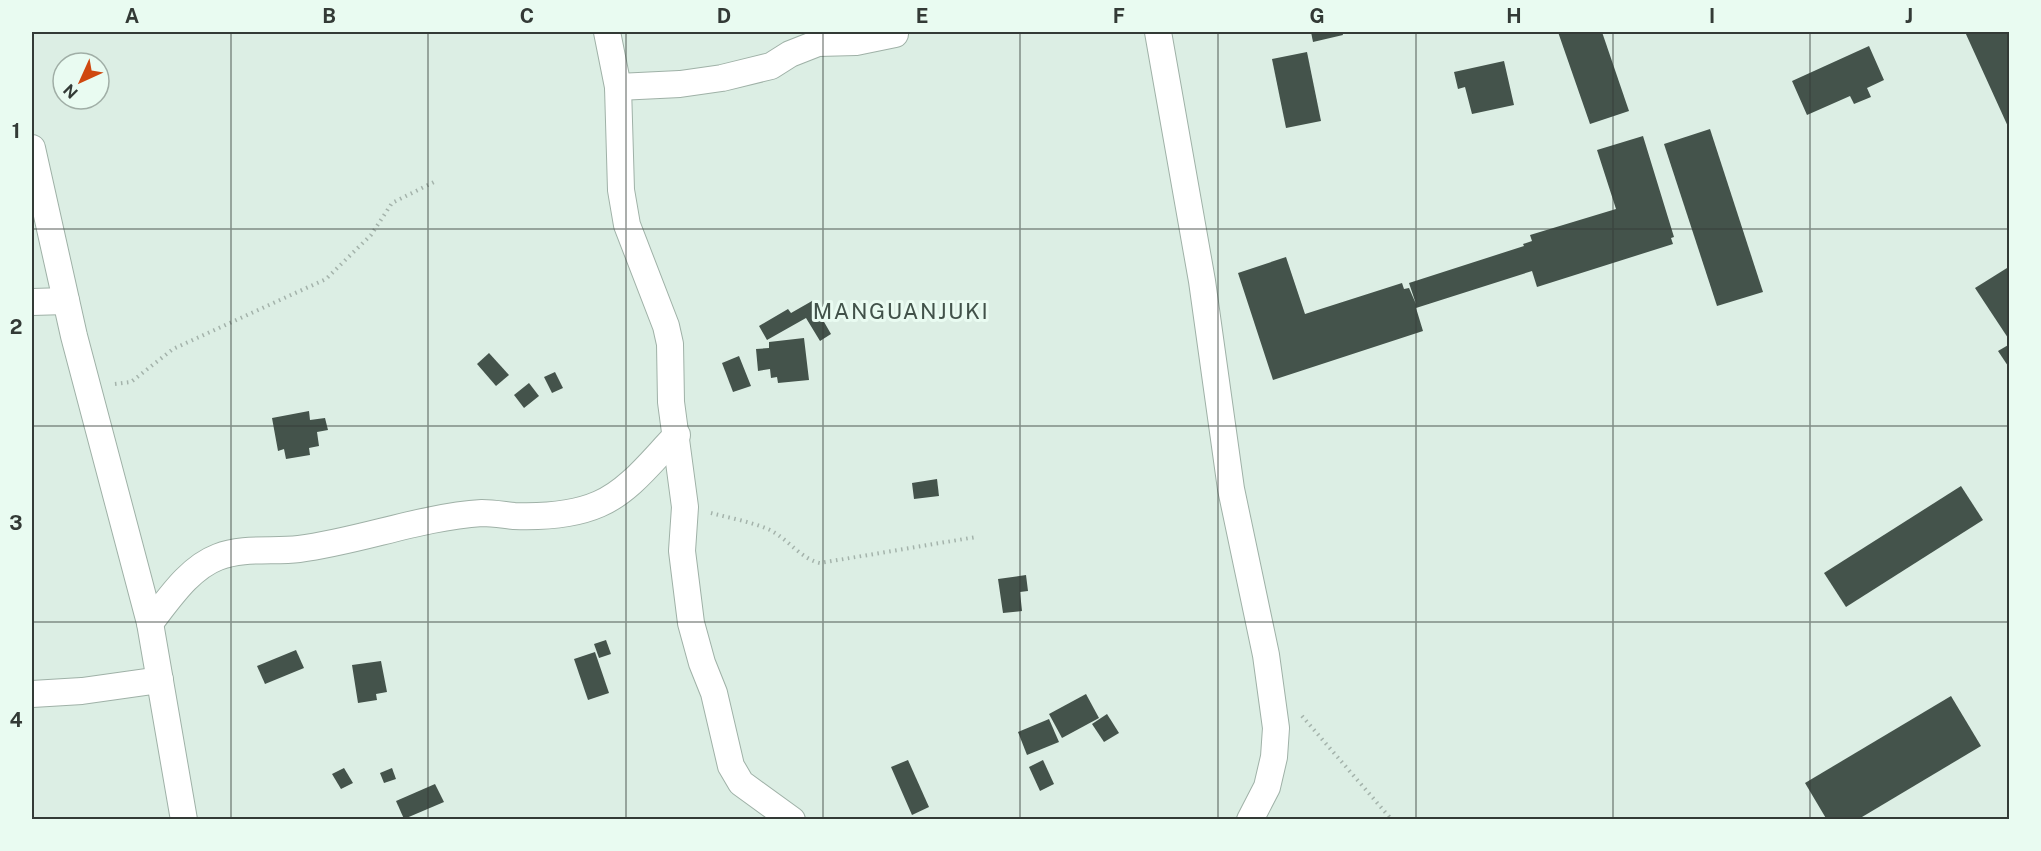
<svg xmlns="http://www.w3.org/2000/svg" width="2041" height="851" font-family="'Public Sans',sans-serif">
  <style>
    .building { fill: #44534b }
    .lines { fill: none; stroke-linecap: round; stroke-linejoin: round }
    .minor-casing { stroke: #9fb1a7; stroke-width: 28 }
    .path { stroke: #a4b3ab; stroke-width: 4; stroke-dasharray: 1.5 4.5; stroke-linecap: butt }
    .minor { stroke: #fff; stroke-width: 26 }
    .grid { fill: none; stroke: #333a36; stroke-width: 1.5; stroke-opacity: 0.55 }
    .labels { text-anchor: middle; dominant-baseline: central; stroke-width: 6; stroke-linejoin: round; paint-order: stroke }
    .quarter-label { font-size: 22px; letter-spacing: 1.5px; fill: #42524a; stroke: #e9fbf1 }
    .neatline { fill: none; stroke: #333a36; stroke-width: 2 }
    .grid-label { font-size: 20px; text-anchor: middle; font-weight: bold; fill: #333a36 }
  </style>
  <rect width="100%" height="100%" fill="#dceee4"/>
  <g class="building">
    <path d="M1311,32H1342L1343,35L1313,42Z"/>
    <path d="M1558,32H1602L1629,111L1590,124Z"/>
    <path d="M1965,32H2010V131Z"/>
    <path d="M1869,46L1884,80L1867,88L1871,97L1854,104L1850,96L1807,115L1792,81Z"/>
    <path d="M1307,52L1321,121L1286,128L1272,59Z"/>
    <path d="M1504,61L1514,105L1472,114L1465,87L1458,89L1454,72Z"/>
    <path d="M1710,129L1763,292L1717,306L1664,144Z"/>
    <path d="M1643,136L1674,237L1671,238L1673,244L1537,287L1532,271L1416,308L1423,331L1273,380L1238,273L1286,257L1305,314L1402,283L1404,289L1409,288L1416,304L1409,283L1524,246L1523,244L1532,241L1530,235L1616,209L1597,150Z"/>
    <path d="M2007,268L2010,272V341L1975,288Z"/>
    <path d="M812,301L831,334L820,341L806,318L767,340L759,326L788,309L791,313Z"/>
    <path d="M804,338L809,380L778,383L777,377L771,378L770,369L758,371L756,349L769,348V342Z"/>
    <path d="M2010,344V369L1998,351Z"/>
    <path d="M489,353L509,375L496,386L477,364Z"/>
    <path d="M739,356L751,386L733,392L722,363Z"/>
    <path d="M555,372L563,388L552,393L544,377Z"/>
    <path d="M529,383L539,396L524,408L514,395Z"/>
    <path d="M309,411L310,420L325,418L328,430L317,432L319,446L309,448L310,455L286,459L284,449L278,451L272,418Z"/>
    <path d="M937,479L939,496L914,499L912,483Z"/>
    <path d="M1961,486L1983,520L1846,607L1824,573Z"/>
    <path d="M1026,575L1028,591L1020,592L1022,611L1003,613L998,579Z"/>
    <path d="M606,640L611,654L599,658L594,644Z"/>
    <path d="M296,650L304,668L265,684L257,666Z"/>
    <path d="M595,652L609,693L588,700L574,659Z"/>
    <path d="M381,661L387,692L376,694L377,700L358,703L352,665Z"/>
    <path d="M1086,694L1099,718L1062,738L1049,714Z"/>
    <path d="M1951,696L1981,746L1857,820H1827L1805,783Z"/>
    <path d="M1107,714L1119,733L1104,742L1092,724Z"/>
    <path d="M1049,719L1059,742L1027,755L1018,732Z"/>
    <path d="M908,760L929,807L912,815L891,767Z"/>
    <path d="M1043,760L1054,784L1040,791L1029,767Z"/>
    <path d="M344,768L353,783L341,789L332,774Z"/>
    <path d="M392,768L396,779L384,783L380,773Z"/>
    <path d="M435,784L444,802L404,819L396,801Z"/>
  </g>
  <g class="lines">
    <g class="minor-casing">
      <g id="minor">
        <path d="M607,32L618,87L621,190L627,225L666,326L670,344L671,402L685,507L682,551L691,623L702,663L714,693L731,766L741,783L792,820"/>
        <path d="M1158,32L1202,281L1231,489L1266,655L1276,728L1274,757L1267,787L1250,820"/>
        <path d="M618,87L680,84L722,78L771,66L790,54L818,43L856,42L895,34"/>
        <path d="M32,148L74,336L150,623L184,820"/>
        <path d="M32,302L66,301"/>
        <path d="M150,623C169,599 189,568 218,557C243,547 273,552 299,549C361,541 420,517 482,513C493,513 504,515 514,516C542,517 574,515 599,504C630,491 654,458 677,435"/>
        <path d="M32,694L82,691L160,680"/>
      </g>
    </g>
    <g class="path">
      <path d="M115,384L131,382L173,349L326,279L371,235L392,203L434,182"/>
      <path d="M711,513C730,518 752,522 770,530C788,539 801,559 820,563L976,537"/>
      <path d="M1302,716L1392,820"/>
    </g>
    <use href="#minor" class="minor"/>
  </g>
  <path class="grid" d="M231,32V820M428,32V820M626,32V820M823,32V820M1020,32V820M1218,32V820M1416,32V820M1613,32V820M1810,32V820M32,229H2010M32,426H2010M32,622H2010"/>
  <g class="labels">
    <g class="quarter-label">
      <text x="901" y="311">MANGUANJUKI</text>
    </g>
  </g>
  <rect width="2041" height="851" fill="none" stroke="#e9fbf1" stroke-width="66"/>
  <g transform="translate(81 81) rotate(225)"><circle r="28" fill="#e9fbf1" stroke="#a0aea6" stroke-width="1.5"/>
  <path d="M0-4.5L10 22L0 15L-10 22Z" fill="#cf480f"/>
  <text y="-9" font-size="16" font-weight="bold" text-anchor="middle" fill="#333a36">N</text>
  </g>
  <rect x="33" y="33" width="1975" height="785" class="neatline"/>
  <g class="grid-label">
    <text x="132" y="23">A</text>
    <text x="329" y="23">B</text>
    <text x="527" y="23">C</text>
    <text x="724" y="23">D</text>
    <text x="922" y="23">E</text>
    <text x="1119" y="23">F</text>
    <text x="1317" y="23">G</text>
    <text x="1514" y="23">H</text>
    <text x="1712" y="23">I</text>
    <text x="1909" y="23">J</text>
    <text x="16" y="138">1</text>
    <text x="16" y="334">2</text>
    <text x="16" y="530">3</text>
    <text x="16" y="727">4</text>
  </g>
</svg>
